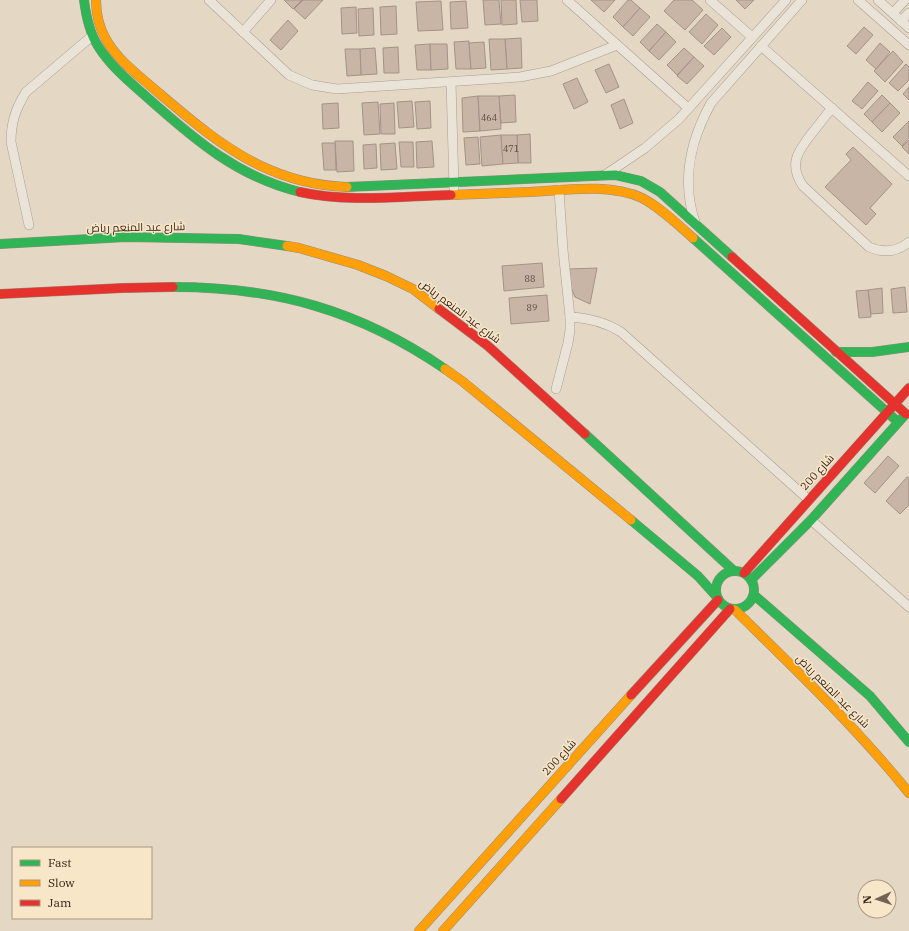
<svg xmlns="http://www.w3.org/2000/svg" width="909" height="931" font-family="'IBM Plex Serif',Cairo,serif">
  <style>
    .building { fill: #c8b5a6; stroke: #a39385 }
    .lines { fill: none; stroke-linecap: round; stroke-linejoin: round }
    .street-casing { stroke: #a89d90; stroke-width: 10 }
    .fast-casing { stroke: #978c80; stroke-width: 10 }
    .slow-casing { stroke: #978c80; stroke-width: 10 }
    .jam-casing { stroke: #978c80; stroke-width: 10 }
    .street { stroke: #eae3d8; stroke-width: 9 }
    .fast { stroke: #30b455; stroke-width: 9 }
    .slow { stroke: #ff9f0a; stroke-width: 9 }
    .jam { stroke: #e5322d; stroke-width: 9 }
    .labels { text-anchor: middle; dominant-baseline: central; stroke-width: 3; stroke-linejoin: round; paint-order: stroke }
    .number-label { font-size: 9px; fill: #5a483c }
    .street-label { font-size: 11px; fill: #352419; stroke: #f8e6c8 }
  </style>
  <rect width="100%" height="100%" fill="#e4d8c5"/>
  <g class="building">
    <path d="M284,0H302L293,9Z"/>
    <path d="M303,0H323L305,19L294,9Z"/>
    <path d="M483,0H499L501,24L485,25Z"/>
    <path d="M501,0H516L517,24L502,25Z"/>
    <path d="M520,0H537L538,21L522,22Z"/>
    <path d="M591,0H615L604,12Z"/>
    <path d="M628,0H631L640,8L623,27L613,17Z"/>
    <path d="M674,0H692L703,10L685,30L664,11Z"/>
    <path d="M736,0H754L745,9Z"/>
    <path d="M441,1L443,30L418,31L416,2Z"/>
    <path d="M466,1L468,28L451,29L450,2Z"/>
    <path d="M396,6L397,34L381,35L380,7Z"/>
    <path d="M356,7L357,33L342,34L341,8Z"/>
    <path d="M373,8L374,35L359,36L358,9Z"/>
    <path d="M640,8L650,17L633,36L623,27Z"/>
    <path d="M706,14L718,25L702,44L689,32Z"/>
    <path d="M288,20L298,31L281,50L270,40Z"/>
    <path d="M657,24L666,32L649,51L640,42Z"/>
    <path d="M864,27L873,35L856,54L847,46Z"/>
    <path d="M722,28L731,37L714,55L704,46Z"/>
    <path d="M666,32L676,42L659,60L649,51Z"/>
    <path d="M521,38L522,68L507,69L505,39Z"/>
    <path d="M489,39H505L507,69L491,70Z"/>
    <path d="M469,41L471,69H456L454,42Z"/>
    <path d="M484,42L486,68L471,69L469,43Z"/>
    <path d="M880,43L890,52L876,69L866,60Z"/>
    <path d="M430,44L431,70H417L415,45Z"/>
    <path d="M430,44H447L448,69L431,70Z"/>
    <path d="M398,47L399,73H384L383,48Z"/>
    <path d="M375,48L377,74L361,75L360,49Z"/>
    <path d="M684,48L694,57L677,75L667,65Z"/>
    <path d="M345,49H360L361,75L347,76Z"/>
    <path d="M893,51L903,62L885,82L874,71Z"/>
    <path d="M694,57L704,66L687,84L677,76Z"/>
    <path d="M609,64L619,87L606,93L595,70Z"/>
    <path d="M906,64L909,67V80L898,91L889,83Z"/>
    <path d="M577,78L588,102L574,109L563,84Z"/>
    <path d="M868,82L878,91L862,109L852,101Z"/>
    <path d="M909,87V100L903,94Z"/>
    <path d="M515,95L516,122L501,123L499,96Z"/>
    <path d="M882,95L890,103L872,122L864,114Z"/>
    <path d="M478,96L480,131L463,132L462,98Z"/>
    <path d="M478,96H499L501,129L480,131Z"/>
    <path d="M624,99L633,123L620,129L611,105Z"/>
    <path d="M412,101L414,127L399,128L397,102Z"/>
    <path d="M430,101L431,128L417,129L415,102Z"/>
    <path d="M378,102L380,134L364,135L362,103Z"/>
    <path d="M338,103L339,128L323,129L322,104Z"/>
    <path d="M394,103L395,134H381L380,104Z"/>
    <path d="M890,103L900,113L882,132L872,122Z"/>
    <path d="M909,121V138L902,146L893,137Z"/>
    <path d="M530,134L531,163H518L517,135Z"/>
    <path d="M501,135L503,164L482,166L480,137Z"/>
    <path d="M501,135H517L518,163L503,164Z"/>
    <path d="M478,137L480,164L466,165L464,138Z"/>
    <path d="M909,140V154L902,147Z"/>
    <path d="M335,141H353L354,171L337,172Z"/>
    <path d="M432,141L434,167L417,168L416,142Z"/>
    <path d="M399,142H413L414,167H401Z"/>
    <path d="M322,143H335L336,170H324Z"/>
    <path d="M395,143L397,169L381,170L380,144Z"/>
    <path d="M376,144L377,168L364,169L363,145Z"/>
    <path d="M853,147L892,184L870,208L876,214L866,225L825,187L851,160L846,154Z"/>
    <path d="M542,263L544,287L504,291L502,266Z"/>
    <path d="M597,268L590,304L575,297L570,285L568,269Z"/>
    <path d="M905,287L907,312L893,313L891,289Z"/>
    <path d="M882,288L883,313L871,314L868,290Z"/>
    <path d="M868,290L871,317L859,318L856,291Z"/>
    <path d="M547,295L549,321L511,324L509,298Z"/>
    <path d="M888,456L899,466L875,493L864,483Z"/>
    <path d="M907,477L909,478V505L900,514L886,501Z"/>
  </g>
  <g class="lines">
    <g class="street-casing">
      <g id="street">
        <path d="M209,0L289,75L312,85L337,89L520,77L551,71L617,45"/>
        <path d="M567,0L688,108"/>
        <path d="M710,0L752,37"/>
        <path d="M858,0L909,45"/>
        <path d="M878,0L909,28"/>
        <path d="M893,13L905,0"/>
        <path d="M901,21L909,13"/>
        <path d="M243,32L271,0"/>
        <path d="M761,46L909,176"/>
        <path d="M451,82L454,188"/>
        <path d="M832,108C825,116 819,125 812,133C798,151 788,164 803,186L869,247C883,253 897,252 909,242"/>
        <path d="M605,175L645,148L679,119L786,0"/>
        <path d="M695,222C681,180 690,141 711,103L802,0"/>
        <path d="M29,225L11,142C11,122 16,108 26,92L92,36"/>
        <path d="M570,317C590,318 605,322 621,332L809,500"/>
        <path d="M556,389L568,343L570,330V317L563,250L559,190"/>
        <path d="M811,520L909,607"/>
      </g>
    </g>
    <g class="fast-casing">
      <g id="fast">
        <path d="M84,0C86,16 89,32 98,46C111,67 131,83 149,99C195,140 238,177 300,192"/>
        <path d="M347,187L615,175L641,181L660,192L732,257"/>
        <path d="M693,238L898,422"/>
        <path d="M0,244L126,237L239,239L287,246"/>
        <path d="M173,287C276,287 359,310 445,369"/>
        <path d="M836,352H872L909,347"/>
        <path d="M585,434L734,571"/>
        <path d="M631,520L698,576L716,596"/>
        <circle cx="735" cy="590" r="19"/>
        <path d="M751,580L811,520L904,416"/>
        <path d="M754,595L870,696L909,742"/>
      </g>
    </g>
    <g class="slow-casing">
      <g id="slow">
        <path d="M96,0C96,14 99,28 107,41C118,60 137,74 153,88C186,116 220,146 259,165C286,178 316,186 347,187"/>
        <path d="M451,195C477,194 504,193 530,192C565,190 611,183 642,198C661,208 677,224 693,238"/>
        <path d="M287,246L299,248L358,265L386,276L413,289L439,309"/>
        <path d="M445,369L462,381L631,520"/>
        <path d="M735,610C795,669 856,727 909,793"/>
        <path d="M419,931L631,695"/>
        <path d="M443,931L561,799"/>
      </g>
    </g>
    <g class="jam-casing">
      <g id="jam">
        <path d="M300,192C349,203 401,196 451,195"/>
        <path d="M732,257L906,414"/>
        <path d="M0,294L123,288L173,287"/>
        <path d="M439,309L488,346L585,434"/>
        <path d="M744,573L909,388"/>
        <path d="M631,695L718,600"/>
        <path d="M561,799L730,609"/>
      </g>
    </g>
    <use href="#street" class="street"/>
    <use href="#fast" class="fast"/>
    <use href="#slow" class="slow"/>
    <use href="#jam" class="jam"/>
  </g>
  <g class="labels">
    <g class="number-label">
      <text x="489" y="117">464</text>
      <text x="511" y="148">471</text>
      <text x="530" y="278">88</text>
      <text x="532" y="307">89</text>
    </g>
    <g class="street-label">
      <text transform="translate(136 227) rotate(-1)">شارع عبد المنعم رياض</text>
      <text transform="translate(460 311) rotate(37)">شارع عبد المنعم رياض</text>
      <text transform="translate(817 472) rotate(-48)">شارع 200</text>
      <text transform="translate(833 691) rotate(45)">شارع عبد المنعم رياض</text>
      <text transform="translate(559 757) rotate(-48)">شارع 200</text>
    </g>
  </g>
  <rect x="12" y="847" width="140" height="72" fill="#f8e6c8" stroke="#aa9882"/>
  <rect x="20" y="860" width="20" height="6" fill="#30b455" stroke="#aa9882"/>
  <text x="48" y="867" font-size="12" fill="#352419">Fast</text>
  <rect x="20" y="880" width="20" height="6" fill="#ff9f0a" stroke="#aa9882"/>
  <text x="48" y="887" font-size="12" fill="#352419">Slow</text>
  <rect x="20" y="900" width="20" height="6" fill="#e5322d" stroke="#aa9882"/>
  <text x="48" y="907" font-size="12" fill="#352419">Jam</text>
  <g transform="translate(877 899) rotate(267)"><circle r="19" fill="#f8e6c8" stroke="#aa9882"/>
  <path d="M0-3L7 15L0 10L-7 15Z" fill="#726355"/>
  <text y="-6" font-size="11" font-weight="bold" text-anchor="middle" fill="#352419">N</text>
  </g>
</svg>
